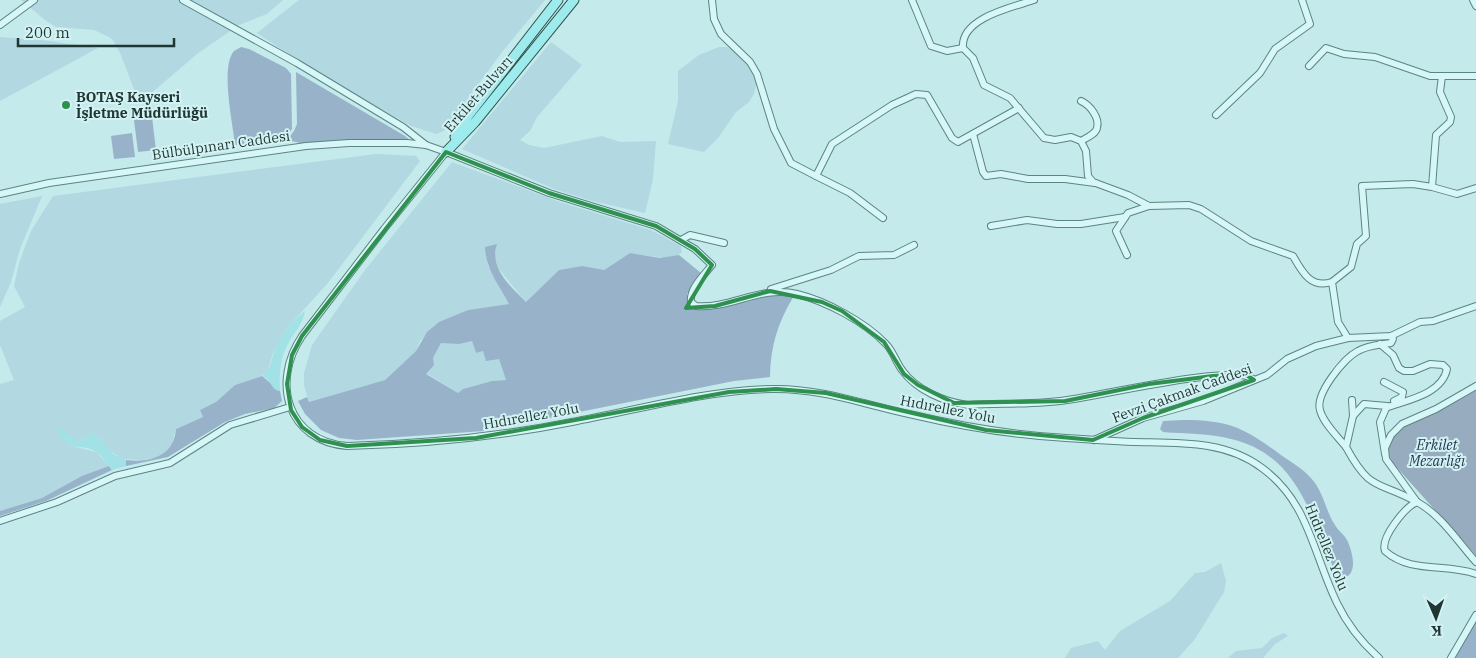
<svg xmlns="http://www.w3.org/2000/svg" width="1476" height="658" font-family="'IBM Plex Serif',serif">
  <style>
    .farmland { fill: #b2d8e1 }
    .green { fill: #98b3c9; fill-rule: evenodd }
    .sand { fill: #a2e1e6 }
    .cemetery { fill: #97acbe }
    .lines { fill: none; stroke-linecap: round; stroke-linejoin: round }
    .minor-casing { stroke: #5b8580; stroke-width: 8 }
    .major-casing { stroke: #2f534c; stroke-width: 11 }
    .minor { stroke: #d7f6f7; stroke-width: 6 }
    .major { stroke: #9eebed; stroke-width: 9 }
    .marked { fill: none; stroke: #2f914f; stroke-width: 4; stroke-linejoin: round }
    .poi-dot { fill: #2f914f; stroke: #d3f2f3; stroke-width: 2 }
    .labels { text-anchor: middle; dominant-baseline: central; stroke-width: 4; stroke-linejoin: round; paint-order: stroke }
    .street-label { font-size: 14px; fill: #1f3632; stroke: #d3f2f3 }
    .poi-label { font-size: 14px; font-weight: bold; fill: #1f3632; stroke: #d3f2f3; text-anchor: start }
    .park-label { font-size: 14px; font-style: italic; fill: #263851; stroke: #d3f2f3 }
  </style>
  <rect width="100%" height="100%" fill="#c4eaec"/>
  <g class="farmland">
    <path d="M21,0H283L267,14L239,25L197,54L149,95H143L135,92L121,55L113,40L109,37L94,30L56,27L45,20Z"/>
    <path d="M299,0H545L502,52L444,131L436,134L411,126L311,69L257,33Z"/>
    <path d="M0,37L42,40L98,48L0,101Z"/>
    <path d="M551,42L582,65L537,117L530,131L520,140L529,145L544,148L602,136L620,142L656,141L653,179L645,213L592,201L554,189L462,149Z"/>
    <path d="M719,47H727L735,51L748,62L757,81L754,94L749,102L736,112L718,138L704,152L668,144L678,101V71L699,55Z"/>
    <path d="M376,154L416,156L420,161L328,283L286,329L274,350L267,372L259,377L235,385L216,402L200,410L203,417L176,429L171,447L157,458L141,460L123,459L110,451L94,432L78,442L57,431L72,446L96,452L109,466L42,498L0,511V384L14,380L0,345V321L25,307L14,286L19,263L31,231L53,196Z"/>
    <path d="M452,162L560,202L651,230L681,246L682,252L677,256L664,258L630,253L602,271L582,266L559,270L526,302L498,268L495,257L496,248L486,253L488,266L510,304L468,310L435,325L420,341L416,351L385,380L309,402L304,385V373L312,345L365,270Z"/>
    <path d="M42,196L20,249L11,282L0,307V204Z"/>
    <path d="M472,341L476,353L483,351L499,358L506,380L492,381L463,389L458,393L426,373L434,365L433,358L441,343Z"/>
    <path d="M1221,563L1226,581L1224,592L1195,639L1178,658H1065L1071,648L1098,641L1105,650L1120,631L1170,601L1195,573L1205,572Z"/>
    <path d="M1284,633L1288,636L1275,644L1263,658H1228L1236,651L1262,648L1272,638Z"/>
  </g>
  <g class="green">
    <path d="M241,47L249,49L286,68L291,74L292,129L284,139L235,145C233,123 220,67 234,51Z"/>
    <path d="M296,72L405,136L415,145H309L287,140L294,131L297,124Z"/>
    <path d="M152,117L156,150L138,152L134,120Z"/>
    <path d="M132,133L135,157L114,159L111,136Z"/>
    <path d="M497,244C489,268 510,286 526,302L559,270L582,266L604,270L630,253L660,258L679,255L701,273L687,294L688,302L692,305L764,296H794C778,321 770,348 770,377L734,381L484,431L357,440L339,438L321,430L305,414L298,401L307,397L309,402L385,380L416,351L427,332L439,322L468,310L509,304C499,284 486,271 485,247ZM472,341L476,353L483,351L486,361L499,359L506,380L492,381L463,389L458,393L426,374L434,365L433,358L441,343L459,344Z"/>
    <path d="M262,376L280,391L282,401L274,408L245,414L225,422L168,457L126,466V460C150,463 174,456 176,429L203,417L200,410L216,402L235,385Z"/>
    <path d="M1183,420C1230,420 1244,428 1281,455C1291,462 1303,469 1311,478C1324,492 1325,510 1335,525C1338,531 1344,534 1347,540C1353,552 1360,580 1338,578C1312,523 1301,455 1231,439C1209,433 1186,434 1163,432L1160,429L1163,421Z"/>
    <path d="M109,466L112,470L46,501L0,516V511L42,498L82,476Z"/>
    <path d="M1476,611V658H1454Z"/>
  </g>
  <g class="sand">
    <path d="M305,311C303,324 295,331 289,342C280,357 279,374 280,391C270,390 272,379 262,376C273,368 271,356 277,344C284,331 293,320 305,311Z"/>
    <path d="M60,427L78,442L94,432L113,454L126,460V466L112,470C107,464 101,454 93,450C76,443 70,453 57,431Z"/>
  </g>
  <path class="cemetery" d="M1476,386V556L1392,462L1385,447L1393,430Z"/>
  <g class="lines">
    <g class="minor-casing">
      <g id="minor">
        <path d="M183,0L297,63L403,127L426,145"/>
        <path d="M712,0L714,19L721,34L750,62L757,74L774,129L791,163L816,176L832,144L892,105L916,94L927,95L952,138L958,142L1019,108"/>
        <path d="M912,0L931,46L947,51L963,48"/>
        <path d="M1473,0L1476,6"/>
        <path d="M0,25L34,0"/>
        <path d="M963,48L973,58L984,85L1010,98L1044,138L1055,140L1071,137L1081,141L1086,151L1088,176L1093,182L1128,195L1149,206L1189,205L1201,209L1251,241L1293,256C1302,272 1311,289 1332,282"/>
        <path d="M963,48C960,18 1013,7 1034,0"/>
        <path d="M1309,66L1326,48L1344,54L1375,57L1430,76H1476"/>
        <path d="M1216,115L1260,73L1275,49L1310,24L1302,0"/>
        <path d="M973,134L983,172L986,176L1001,174L1028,179H1065L1095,183"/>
        <path d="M1081,141C1086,138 1096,134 1097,128C1100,118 1090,105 1081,101"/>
        <path d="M446,152L384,229L302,336C271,382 287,441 347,446C423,444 497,437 572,422C637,410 707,390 772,389C820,388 863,404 909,414C956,425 1004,434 1053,437C1080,439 1107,441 1134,442C1178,443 1225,440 1262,468C1309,502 1313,554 1337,603C1347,624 1361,642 1379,658"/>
        <path d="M816,176L850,193L883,218"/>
        <path d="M1432,187L1457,194L1476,188"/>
        <path d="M0,194L49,183L306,146L349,143H407L426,145L446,152L549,193L656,226L695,249L712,265C704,275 689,289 691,302L696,306C731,309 761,285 797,294C826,301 865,322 886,344C893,351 896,362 902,370C916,390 944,402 968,405C999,403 1036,405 1067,400C1094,397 1241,362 1254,380"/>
        <path d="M991,226L1027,220L1057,224H1081L1125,217"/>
        <path d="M681,240L690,235L724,243"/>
        <path d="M1127,255L1116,231L1128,213L1149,206"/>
        <path d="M771,289L831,270L859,256L894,255L914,245"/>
        <path d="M1348,338L1338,322L1332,282L1351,267L1357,244L1366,236L1362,186L1413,184L1432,187L1436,135L1450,122L1451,117L1440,92L1442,76"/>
        <path d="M1380,344L1393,355L1399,368L1404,371H1413L1430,364L1443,365L1447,369C1442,394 1408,400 1388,407"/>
        <path d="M1384,382L1403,392L1402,397L1394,401"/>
        <path d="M1352,400L1353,416"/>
        <path d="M1094,440L1143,418L1203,401L1267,375L1287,359L1316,346L1348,338L1391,336L1420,322L1433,321L1476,306"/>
        <path d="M1346,447C1338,437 1323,423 1320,410C1315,394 1344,358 1358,351C1368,345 1380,345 1391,343L1393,339L1391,336"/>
        <path d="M1385,454L1380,422L1387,406L1364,404L1353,416L1346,447C1371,493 1377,480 1417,502C1441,515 1458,542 1476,562"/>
        <path d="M1417,502L1386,459L1385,448L1391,435L1402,424L1436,409L1476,386"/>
        <path d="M1417,502C1405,507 1380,538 1385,551C1411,574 1446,563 1476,574"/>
        <path d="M0,521L57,502L115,476L170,463L230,425L290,407"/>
        <path d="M1451,658L1476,615"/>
      </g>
    </g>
    <g class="major-casing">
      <g id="major">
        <path d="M455,137L468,116L558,0"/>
        <path d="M446,152L475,122L574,0"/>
      </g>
    </g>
    <use href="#minor" class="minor"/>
    <use href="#major" class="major"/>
  </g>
  <path class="marked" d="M446,152L549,193L656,226L695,249L712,265L686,308L715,306L770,291L822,302L842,311L884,342L904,374L918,385L954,403L1065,401L1149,384L1213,376L1245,374L1254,380L1143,418L1093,440L986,430L826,393L776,389L729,392L476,438L347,446L320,440L302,427L291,410L287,384L292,355L302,336Z"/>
  <circle class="poi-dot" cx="66" cy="105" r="5"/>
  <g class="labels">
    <g class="street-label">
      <text transform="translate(478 94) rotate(-49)">Erkilet Bulvarı</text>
      <text transform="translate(221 145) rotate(-8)">Bülbülpınarı Caddesi</text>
      <text transform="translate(1182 393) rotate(-20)">Fevzi Çakmak Caddesi</text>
      <text transform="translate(948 409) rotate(11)">Hıdırellez Yolu</text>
      <text transform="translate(531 416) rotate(-10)">Hıdırellez Yolu</text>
      <text transform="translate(1327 547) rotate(68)">Hıdrellez Yolu</text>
    </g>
    <g class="poi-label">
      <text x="76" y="97">BOTAŞ Kayseri<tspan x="76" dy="16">İşletme Müdürlüğü</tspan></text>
    </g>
    <g class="park-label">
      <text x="1437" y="445">Erkilet<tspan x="1437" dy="16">Mezarlığı</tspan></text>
    </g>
  </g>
  <g transform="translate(1436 618) rotate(178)" stroke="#d3f2f3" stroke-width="4" paint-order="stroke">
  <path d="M0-4L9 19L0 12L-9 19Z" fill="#1f3632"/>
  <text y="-8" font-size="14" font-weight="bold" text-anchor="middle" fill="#1f3632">K</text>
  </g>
  <path d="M18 38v8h156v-8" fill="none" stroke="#1f3632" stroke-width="2.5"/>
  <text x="25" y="38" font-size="15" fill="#1f3632" stroke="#d3f2f3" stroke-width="4" paint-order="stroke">200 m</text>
</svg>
